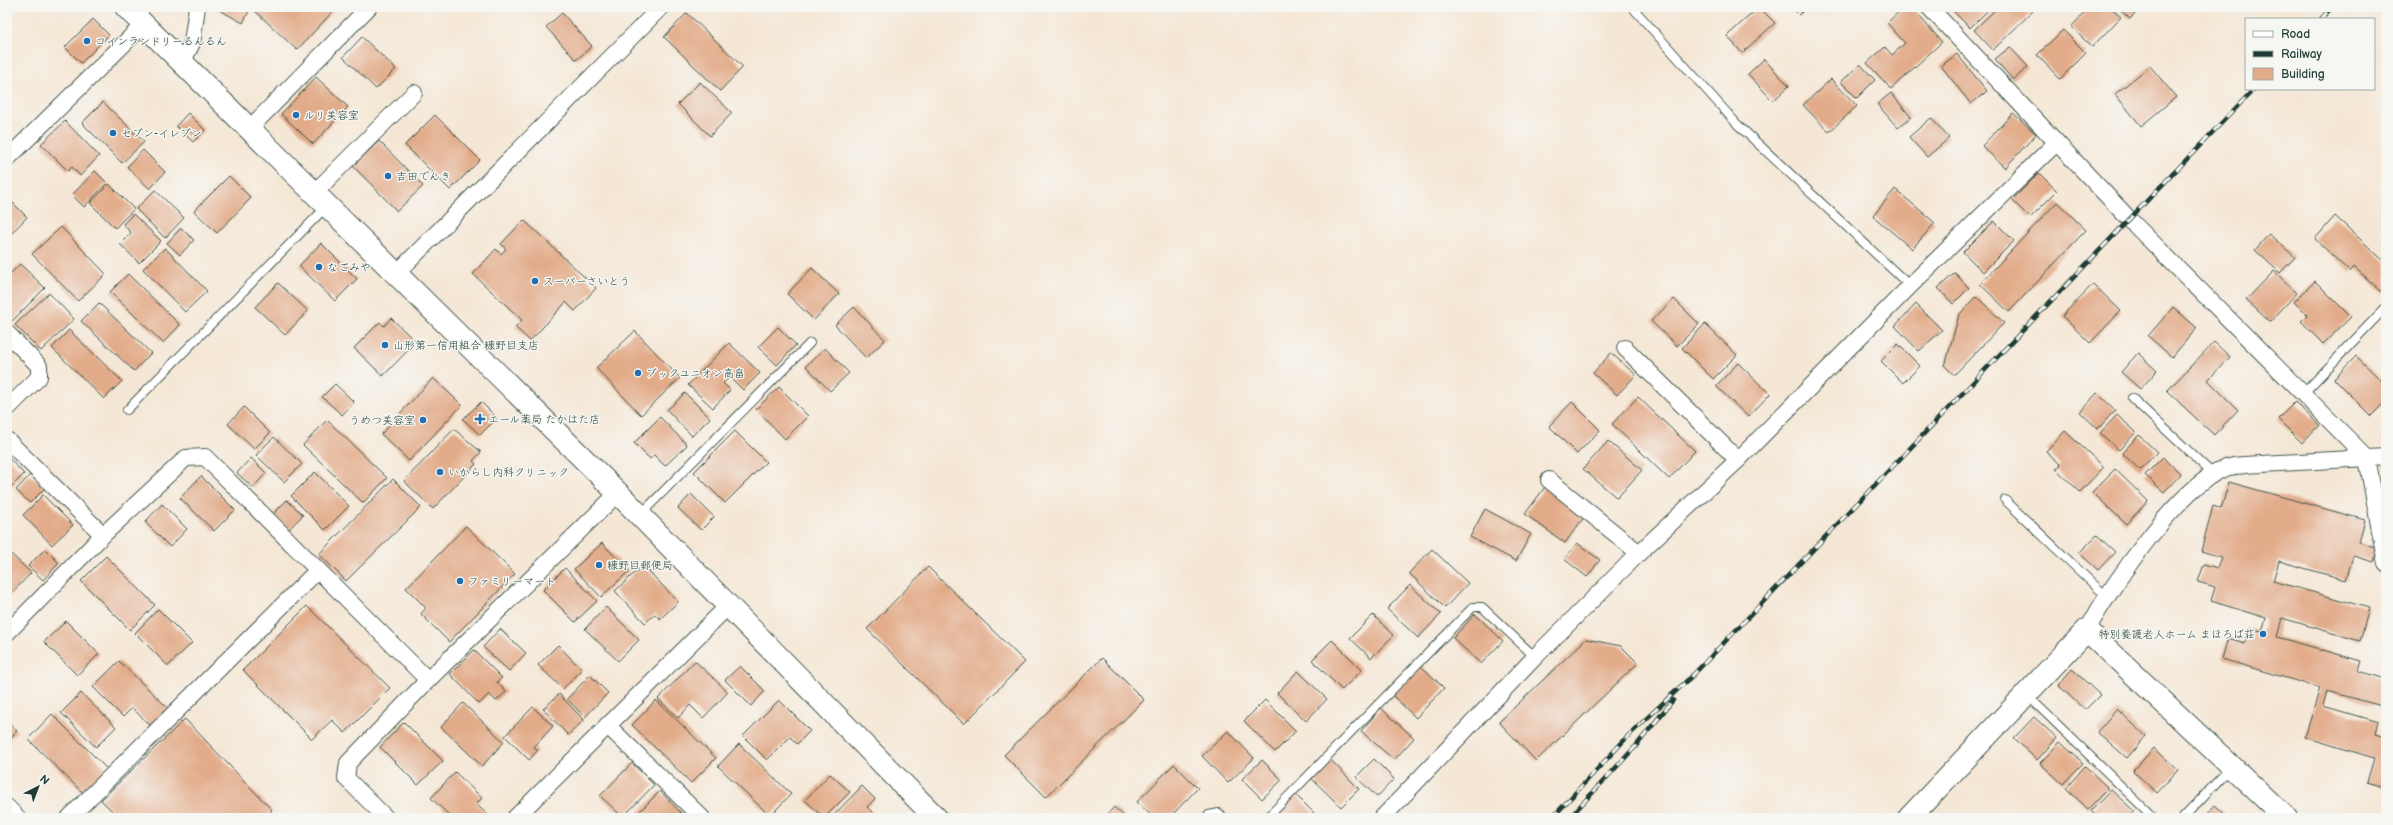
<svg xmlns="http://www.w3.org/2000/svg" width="2393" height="825" font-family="'Balsamiq Sans','Klee One',sans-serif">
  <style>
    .building { fill: #e2ab89 }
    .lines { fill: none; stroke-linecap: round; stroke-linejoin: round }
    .lane-casing { stroke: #3f564c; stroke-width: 10 }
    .street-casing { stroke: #3f564c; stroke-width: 18 }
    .secondary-casing { stroke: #3f564c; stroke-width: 24 }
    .lane { stroke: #fff; stroke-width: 8 }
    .street { stroke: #fff; stroke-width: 16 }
    .secondary { stroke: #fff; stroke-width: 22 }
    .rail-casing { stroke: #1f3d34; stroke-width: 4.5 }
    .rail { stroke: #f6f6f2; stroke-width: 3; stroke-dasharray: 9; stroke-linecap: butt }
    .poi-dot { fill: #1f6fb2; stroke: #f6f6f2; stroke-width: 1.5 }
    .labels { text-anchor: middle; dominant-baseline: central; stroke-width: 3; stroke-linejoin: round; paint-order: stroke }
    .poi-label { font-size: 11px; fill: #1f3d34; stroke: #f6f6f2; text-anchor: start }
  </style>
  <rect width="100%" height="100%" fill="#f6f6f2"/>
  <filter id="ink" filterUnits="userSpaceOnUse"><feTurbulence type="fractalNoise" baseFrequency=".025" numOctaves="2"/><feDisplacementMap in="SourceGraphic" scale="8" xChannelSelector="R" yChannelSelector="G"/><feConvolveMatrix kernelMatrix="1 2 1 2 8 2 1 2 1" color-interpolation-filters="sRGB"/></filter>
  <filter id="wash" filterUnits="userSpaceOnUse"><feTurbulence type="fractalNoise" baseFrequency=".012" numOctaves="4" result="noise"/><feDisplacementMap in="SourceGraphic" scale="16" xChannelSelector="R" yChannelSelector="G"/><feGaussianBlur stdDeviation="0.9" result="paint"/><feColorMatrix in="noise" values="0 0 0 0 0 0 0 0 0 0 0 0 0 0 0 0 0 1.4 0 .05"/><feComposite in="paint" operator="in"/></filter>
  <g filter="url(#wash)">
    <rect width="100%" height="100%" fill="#f5e7d6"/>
    <g id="blocks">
      <g class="building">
        <path d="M214,7H251L243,23Z"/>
        <path d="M259,7H337L297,50L255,11Z"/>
        <path d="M1759,7L1775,23L1742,53L1727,36Z"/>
        <path d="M1791,7H1807L1799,15Z"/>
        <path d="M1904,7H1911L1942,42L1891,89L1867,63L1885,47L1892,55L1905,43L1887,23Z"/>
        <path d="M1955,7H1991L1970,28L1952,10Z"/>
        <path d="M1998,7H2037L1993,50L1974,30Z"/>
        <path d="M2090,7H2110L2121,17L2092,47L2071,27Z"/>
        <path d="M2117,7H2142L2130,19Z"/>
        <path d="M562,13L592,46L576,60L546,27Z"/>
        <path d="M687,13L743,67L720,91L664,37Z"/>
        <path d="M93,19L109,35L81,63L65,47Z"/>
        <path d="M2063,30L2086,53L2060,79L2037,55Z"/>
        <path d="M362,37L396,69L376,89L343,57Z"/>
        <path d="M2010,47L2028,67L2013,80L1995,59Z"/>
        <path d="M1957,54L1987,91L1971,104L1941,66Z"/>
        <path d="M1764,59L1789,86L1773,101L1748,74Z"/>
        <path d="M1860,64L1875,80L1857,98L1841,82Z"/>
        <path d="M2150,66L2176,97L2141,126L2115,94Z"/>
        <path d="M316,77L348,107L313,144L281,114Z"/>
        <path d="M1831,79L1857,106L1829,132L1803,105Z"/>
        <path d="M700,82L732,113L710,136L678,104Z"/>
        <path d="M1891,93L1911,117L1898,128L1877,104Z"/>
        <path d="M103,102L144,142L122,163L82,123Z"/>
        <path d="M188,113L205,130L193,142L176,126Z"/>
        <path d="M2013,113L2036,134L2005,168L1982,146Z"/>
        <path d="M435,115L480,160L450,190L405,145Z"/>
        <path d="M1931,118L1949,138L1927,157L1909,137Z"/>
        <path d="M65,121L99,156L80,176L72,167L68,171L41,144Z"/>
        <path d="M379,141L423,186L397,211L353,166Z"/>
        <path d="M143,150L165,172L150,189L127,167Z"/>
        <path d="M95,171L107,183L84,207L72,195Z"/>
        <path d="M2039,173L2057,191L2030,218L2012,200Z"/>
        <path d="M229,176L251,198L217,233L194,211Z"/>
        <path d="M109,184L134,209L115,228L90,203Z"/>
        <path d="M1895,189L1935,223L1912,249L1873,216Z"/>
        <path d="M155,190L184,218L165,238L136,209Z"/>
        <path d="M7,197L27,217L7,238Z"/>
        <path d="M2057,202L2086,230L2009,312L1980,284Z"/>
        <path d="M133,214L161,241L139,263L120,244L131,233L123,224Z"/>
        <path d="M2335,216L2386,263V290L2383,293L2354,267L2350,272L2315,239Z"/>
        <path d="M524,220L596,288L575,311L566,302L530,341L515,327L522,320L473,274L496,249L501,254L506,249L501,244Z"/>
        <path d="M1994,221L2014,241L1983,272L1963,252Z"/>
        <path d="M61,227L106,274L78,301L32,254Z"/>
        <path d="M181,228L194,240L180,255L167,243Z"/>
        <path d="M2269,234L2295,257L2280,273L2255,250Z"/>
        <path d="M321,243L357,279L335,301L299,266Z"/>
        <path d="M165,248L207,291L185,312L143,269Z"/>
        <path d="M20,264L45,288L12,321L7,316V277Z"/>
        <path d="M812,268L839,294L814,320L787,294Z"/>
        <path d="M2274,271L2297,293L2270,322L2246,300Z"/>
        <path d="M1955,273L1969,288L1953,304L1938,288Z"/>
        <path d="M128,274L180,325L163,343L110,292Z"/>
        <path d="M2315,281L2351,317L2323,344L2301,321L2307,315L2294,302Z"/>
        <path d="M278,283L308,311L285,335L255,307Z"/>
        <path d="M2093,284L2121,311L2090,343L2062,316Z"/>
        <path d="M49,293L74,319L41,351L15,325Z"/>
        <path d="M1976,296L2004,323L1954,375L1945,366L1959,315Z"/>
        <path d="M1674,299L1699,324L1677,346L1651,321Z"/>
        <path d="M99,303L151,353L134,371L81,321Z"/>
        <path d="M1916,304L1942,330L1919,351L1895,326Z"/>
        <path d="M854,307L885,340L866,358L835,325Z"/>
        <path d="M2173,307L2197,328L2172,357L2148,336Z"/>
        <path d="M391,318L416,342L383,376L354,348L380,322L384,326Z"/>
        <path d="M1705,324L1737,355L1713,379L1682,348Z"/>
        <path d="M778,327L796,345L777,365L758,347Z"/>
        <path d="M69,330L122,381L104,399L52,348Z"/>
        <path d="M635,331L680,378L641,415L596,368Z"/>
        <path d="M2214,342L2230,357L2208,380L2238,410L2214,435L2167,391Z"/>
        <path d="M729,343L760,373L743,390L730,377L723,383L730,390L713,408L688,385Z"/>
        <path d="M1898,344L1920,366L1903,383L1881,361Z"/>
        <path d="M825,348L849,373L830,391L806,366Z"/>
        <path d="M1611,353L1636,375L1617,395L1593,373Z"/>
        <path d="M2138,353L2157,371L2140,389L2121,372Z"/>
        <path d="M2356,356L2386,385V401L2371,416L2334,379Z"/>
        <path d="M1738,363L1770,394L1748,417L1716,386Z"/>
        <path d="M433,378L462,405L409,461L381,434Z"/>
        <path d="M335,384L354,402L342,415L322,397Z"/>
        <path d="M779,387L808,416L785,439L756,409Z"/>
        <path d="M685,393L710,418L692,436L667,410Z"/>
        <path d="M2097,393L2115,410L2098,429L2080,412Z"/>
        <path d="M1638,397L1695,451L1669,479L1612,424Z"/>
        <path d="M481,402L497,418L480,435L463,419Z"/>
        <path d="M1572,402L1600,430L1577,454L1549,426Z"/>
        <path d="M2295,402L2319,425L2302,443L2278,419Z"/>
        <path d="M244,407L270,433L254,449L228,424Z"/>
        <path d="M2117,415L2136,432L2119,450L2100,433Z"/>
        <path d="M660,417L687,445L665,466L654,455L650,459L634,443Z"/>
        <path d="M327,420L387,478L363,503L303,445Z"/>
        <path d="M454,429L481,452L473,461L476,464L433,509L404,481Z"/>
        <path d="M735,431L766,462L725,503L694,472Z"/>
        <path d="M2065,431L2104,467L2080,492L2056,469L2061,465L2046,451Z"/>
        <path d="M2139,435L2157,452L2140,470L2122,453Z"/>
        <path d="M274,437L302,464L284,482L256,455Z"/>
        <path d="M1608,441L1642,470L1617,498L1583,469Z"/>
        <path d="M7,456L24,474L7,491Z"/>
        <path d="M2163,457L2181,474L2164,492L2145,475Z"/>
        <path d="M251,458L266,473L253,488L237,473Z"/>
        <path d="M2115,469L2148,501L2126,524L2092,492Z"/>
        <path d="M315,472L349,506L325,530L291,496Z"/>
        <path d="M30,475L45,488L30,503L16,490Z"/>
        <path d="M201,476L235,510L214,531L180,498Z"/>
        <path d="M393,479L421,507L346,581L319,554Z"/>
        <path d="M2229,482L2365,520L2359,542L2378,548L2374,562L2353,556L2346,580L2279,561L2273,581L2369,608L2360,641L2282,618L2277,637L2362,661L2359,671L2386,679V692L2382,706L2327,691L2323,706L2378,722L2375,734L2386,737V788L2367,782L2374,758L2305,737L2320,688L2222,659L2228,638L2245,643L2250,628L2262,631L2266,618L2211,601L2215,587L2198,582L2204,564L2217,568L2221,557L2201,551L2213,506L2221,509Z"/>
        <path d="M1545,487L1585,516L1565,543L1525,514Z"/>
        <path d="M691,494L714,517L701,530L678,508Z"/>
        <path d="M43,495L73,525L52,545L23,515Z"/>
        <path d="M287,500L303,515L289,529L273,514Z"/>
        <path d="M162,504L187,529L170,547L145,522Z"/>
        <path d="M1485,509L1531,534L1516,561L1470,537Z"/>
        <path d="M466,526L515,574L449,642L421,614L426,608L406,588Z"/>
        <path d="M2097,535L2115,552L2098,570L2079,553Z"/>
        <path d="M602,543L629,571L601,597L574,569Z"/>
        <path d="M1577,543L1600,560L1587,577L1564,559Z"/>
        <path d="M45,549L59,563L43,580L28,566Z"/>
        <path d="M1432,549L1468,583L1445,608L1409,573Z"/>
        <path d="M7,550L31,573L7,598Z"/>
        <path d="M106,556L155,605L130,630L81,581Z"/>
        <path d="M643,565L678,602L660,619L655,614L645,623L615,591Z"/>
        <path d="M928,567L1025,662L964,724L867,629Z"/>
        <path d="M565,568L597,601L575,622L543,590Z"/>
        <path d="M1410,585L1441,614L1418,638L1387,609Z"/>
        <path d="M307,606L390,688L345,733L332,720L312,739L243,670Z"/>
        <path d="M606,607L639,640L618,661L585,629Z"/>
        <path d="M158,609L192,643L168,666L135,633Z"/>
        <path d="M1475,614L1503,641L1481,664L1453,638Z"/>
        <path d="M1373,615L1394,635L1371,658L1350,638Z"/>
        <path d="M66,621L99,654L77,675L44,642Z"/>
        <path d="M500,629L526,653L509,671L483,647Z"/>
        <path d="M1586,639L1621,646L1638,663L1536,761L1499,722Z"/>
        <path d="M1332,640L1362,670L1342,690L1312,660Z"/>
        <path d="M558,645L582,670L563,689L538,665Z"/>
        <path d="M474,650L502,678L497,682L506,692L496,701L489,694L479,704L450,674Z"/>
        <path d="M1102,658L1144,700L1046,797L1004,755Z"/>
        <path d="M119,661L170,710L153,728L132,708L123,717L93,687Z"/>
        <path d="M695,661L728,692L703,718L690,705L678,718L658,699Z"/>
        <path d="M1420,665L1444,688L1416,718L1392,695Z"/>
        <path d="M740,666L765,691L751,706L725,680Z"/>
        <path d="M2072,669L2100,695L2085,710L2058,685Z"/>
        <path d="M1298,671L1327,699L1306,721L1277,693Z"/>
        <path d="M590,675L608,693L585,717L567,699Z"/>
        <path d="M81,693L116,727L96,747L61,713Z"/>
        <path d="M559,694L584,720L568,735L543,709Z"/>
        <path d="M656,700L716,758L691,783L632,725Z"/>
        <path d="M779,700L810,731L797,744L790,737L767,760L743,736Z"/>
        <path d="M1265,700L1296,731L1275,752L1244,721Z"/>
        <path d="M463,703L504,742L482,766L441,727Z"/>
        <path d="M533,707L553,726L534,747L538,750L529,760L505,736Z"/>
        <path d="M1381,708L1414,738L1394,760L1361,731Z"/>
        <path d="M2117,709L2146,736L2127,758L2097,732Z"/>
        <path d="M52,714L107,769L83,793L28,739Z"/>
        <path d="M2034,717L2057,738L2037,760L2014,738Z"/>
        <path d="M185,719L272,810L264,818H119L101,800Z"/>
        <path d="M7,722L17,731L7,741Z"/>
        <path d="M404,722L443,761L418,785L380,747Z"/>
        <path d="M1228,731L1254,758L1228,783L1202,756Z"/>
        <path d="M2060,742L2083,763L2063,784L2040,763Z"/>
        <path d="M739,744L791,794L770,816L718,766Z"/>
        <path d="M2154,748L2178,770L2157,793L2133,771Z"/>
        <path d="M1329,758L1359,789L1341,807L1310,777Z"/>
        <path d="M1374,759L1394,779L1377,797L1356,777Z"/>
        <path d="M1262,760L1282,780L1262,799L1242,779Z"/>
        <path d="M632,763L654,785L623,817L600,796Z"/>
        <path d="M1174,764L1198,788L1169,818H1154L1137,802Z"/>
        <path d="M2085,766L2108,788L2088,809L2066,788Z"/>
        <path d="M455,772L482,798L476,804L491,818H452L431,798Z"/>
        <path d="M830,774L850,792L824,818L805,800Z"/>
        <path d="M862,786L875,799L867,807L878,818H831Z"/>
        <path d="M2111,790L2134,811L2128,818H2098L2091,811Z"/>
        <path d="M660,791L686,818H639L636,815Z"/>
        <path d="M1295,794L1319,818H1281L1276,813Z"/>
        <path d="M2215,805L2229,818H2203Z"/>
        <path d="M1114,807L1126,818H1104Z"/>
      </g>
    </g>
  </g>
  <g filter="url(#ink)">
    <use href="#blocks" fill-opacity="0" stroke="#3f564c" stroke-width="1"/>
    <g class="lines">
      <g class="lane-casing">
        <g id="lane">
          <path d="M1632,7L1737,124L1910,286"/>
          <path d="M2303,394L2386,307"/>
          <path d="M2132,398L2213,474"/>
          <path d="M127,410L326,207"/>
          <path d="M2005,500L2106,596"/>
          <path d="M641,514L810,343"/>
          <path d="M2027,695L2154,818"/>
          <path d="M1205,818L1209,815L1219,813L1224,818"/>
          <path d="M1267,818L1473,607H1482L1535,657"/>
          <path d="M2183,818L2231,767"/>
        </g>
      </g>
      <g class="street-casing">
        <g id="street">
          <path d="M1929,7L2130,220L2367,458L2386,564"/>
          <path d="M183,61L192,43L197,7"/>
          <path d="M250,128L369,7"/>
          <path d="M7,159L144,24"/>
          <path d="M315,192L414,93"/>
          <path d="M397,273L661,7"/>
          <path d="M7,333L39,366V377L7,409"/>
          <path d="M1625,348L1738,460"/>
          <path d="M7,440L103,535"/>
          <path d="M1549,480L1639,553"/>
          <path d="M2087,630C2110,588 2180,484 2226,468C2231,466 2238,466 2244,465L2386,457"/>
          <path d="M7,633L103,535L186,458L205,457L428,680"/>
          <path d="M607,725L702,818"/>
          <path d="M7,807L18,818"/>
          <path d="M69,818L317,571"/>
          <path d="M386,818L346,778L348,763L428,680L618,493"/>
          <path d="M515,818L728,606"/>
          <path d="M1382,818L1535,657L1639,553L1738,460L1910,286L2056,143"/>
        </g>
      </g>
      <g class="secondary-casing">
        <g id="secondary">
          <path d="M126,7L618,493L936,818"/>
          <path d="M1909,818L2087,630L2286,818"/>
        </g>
      </g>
      <use href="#lane" class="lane"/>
      <use href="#street" class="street"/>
      <use href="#secondary" class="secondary"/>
      <g class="rail-casing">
        <g id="rail">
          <path d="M2321,19L2332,7"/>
          <path d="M1552,818L1629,735L1693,675L2254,89"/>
          <path d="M1569,818L1636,746L1673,700"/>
        </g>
      </g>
      <use href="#rail" class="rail"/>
    </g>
  </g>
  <g class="poi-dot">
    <circle cx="87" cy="41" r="4"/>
    <circle cx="296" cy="115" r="4"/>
    <circle cx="113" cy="133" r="4"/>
    <circle cx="388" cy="176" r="4"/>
    <circle cx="319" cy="267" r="4"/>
    <circle cx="535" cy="281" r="4"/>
    <circle cx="385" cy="345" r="4"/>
    <circle cx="638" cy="373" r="4"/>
    <path d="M478 413h4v4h4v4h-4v4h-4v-4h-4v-4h4z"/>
    <circle cx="423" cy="420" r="4"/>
    <circle cx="440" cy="472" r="4"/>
    <circle cx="599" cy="565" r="4"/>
    <circle cx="460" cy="581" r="4"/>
    <circle cx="2263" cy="634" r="4"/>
  </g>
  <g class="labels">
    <g class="poi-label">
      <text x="95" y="41">コインランドリーるんるん</text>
      <text x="304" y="115">ルリ美容室</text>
      <text x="121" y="133">セブン-イレブン</text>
      <text x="396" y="176">吉田でんき</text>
      <text x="327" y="267">なごみや</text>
      <text x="543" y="281">スーパーさいとう</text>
      <text x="393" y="345">山形第一信用組合 糠野目支店</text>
      <text x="646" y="373">ブックユニオン高畠</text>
      <text x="488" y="419">エール薬局 たかはた店</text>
      <text x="415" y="420" text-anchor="end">うめつ美容室</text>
      <text x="448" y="472">いからし内科クリニック</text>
      <text x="607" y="565">糠野目郵便局</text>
      <text x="468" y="581">ファミリーマート</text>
      <text x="2255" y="634" text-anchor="end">特別養護老人ホーム まほろば荘</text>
    </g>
  </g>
  <rect width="2393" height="825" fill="none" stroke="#f6f6f2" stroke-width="24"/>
  <rect x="2245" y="18" width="130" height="72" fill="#f6f6f2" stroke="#a0aca6"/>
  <rect x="2253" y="31" width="20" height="6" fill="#ffffff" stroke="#a0aca6"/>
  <text x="2281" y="38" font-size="12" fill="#1f3d34">Road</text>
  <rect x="2253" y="51" width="20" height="6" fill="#1f3d34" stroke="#a0aca6"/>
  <text x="2281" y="58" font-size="12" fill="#1f3d34">Railway</text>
  <rect x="2253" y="68" width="20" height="12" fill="#e2ab89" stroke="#a0aca6"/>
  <text x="2281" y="78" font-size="12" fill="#1f3d34">Building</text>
  <g transform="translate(38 787) rotate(42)" stroke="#f6f6f2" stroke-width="3" paint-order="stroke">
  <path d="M0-3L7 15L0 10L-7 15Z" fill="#1f3d34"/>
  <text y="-6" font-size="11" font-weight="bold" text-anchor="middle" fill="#1f3d34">N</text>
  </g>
</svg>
